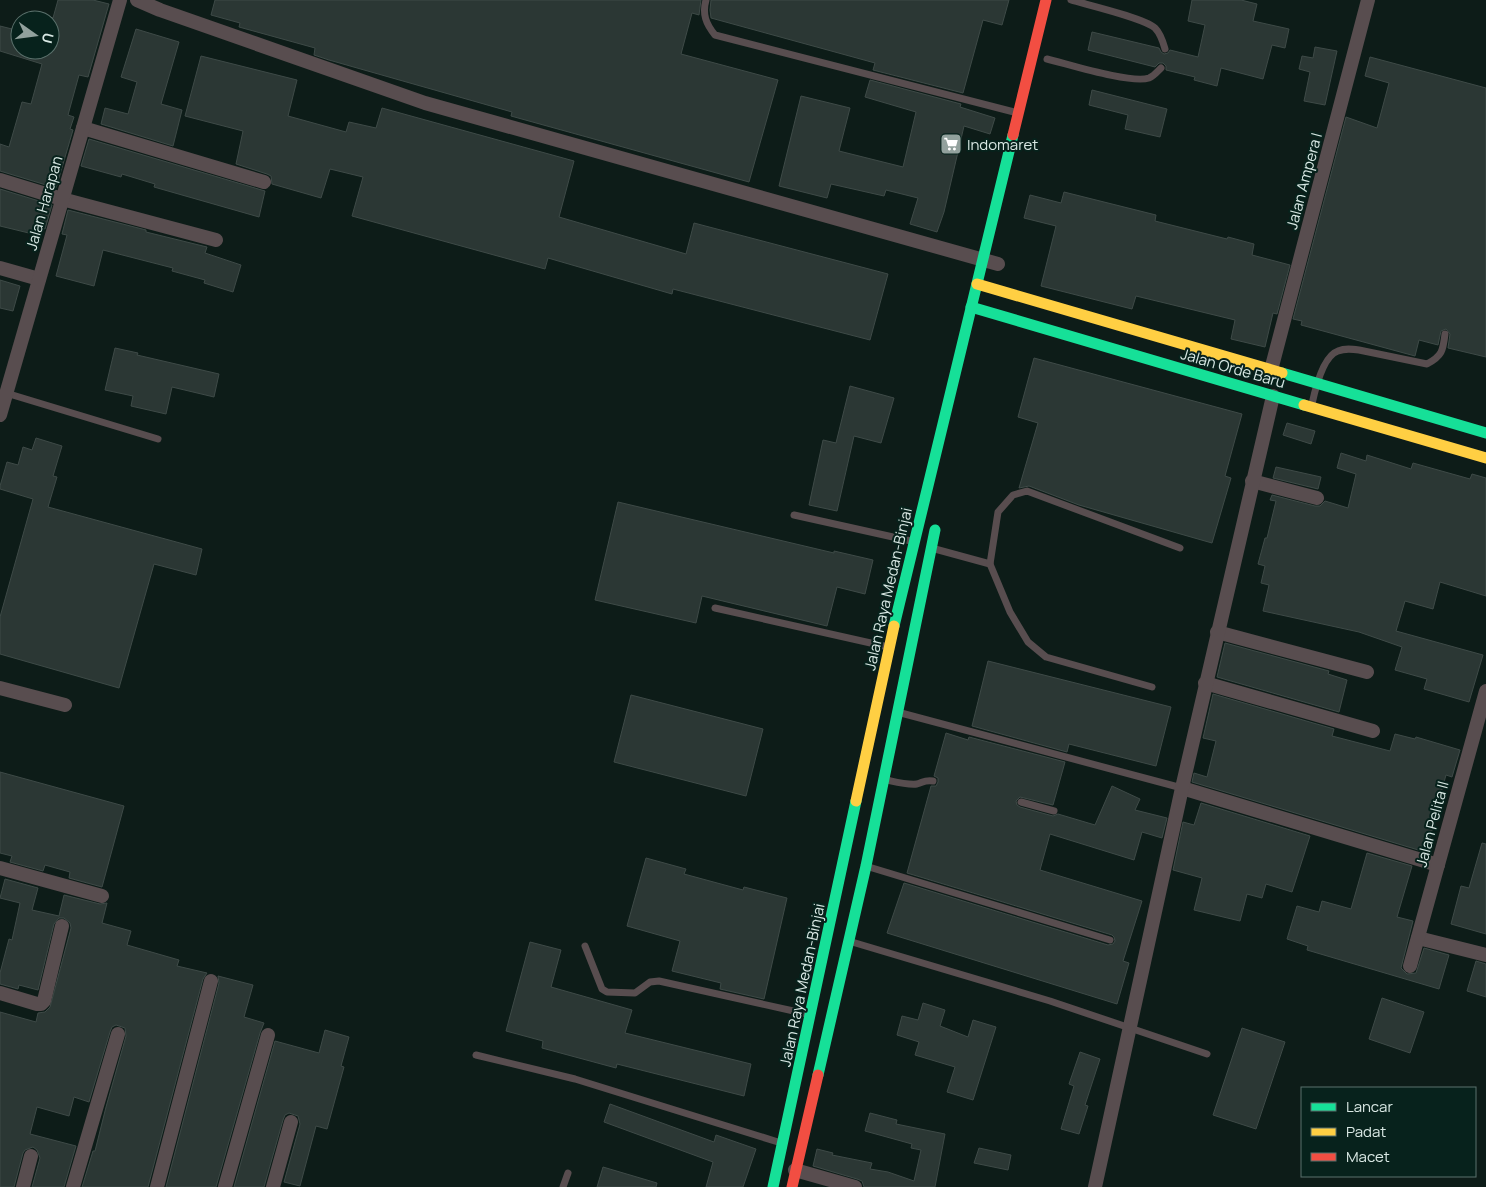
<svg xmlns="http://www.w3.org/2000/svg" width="1486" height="1187" font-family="Manrope,sans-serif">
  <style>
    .building { fill: #2b3734; stroke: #3e4a47 }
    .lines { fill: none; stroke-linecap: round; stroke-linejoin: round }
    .lane { stroke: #584d4f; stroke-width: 7 }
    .street { stroke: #584d4f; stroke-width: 14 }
    .fast { stroke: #16e098; stroke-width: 11 }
    .slow { stroke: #ffcf43; stroke-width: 11 }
    .jam { stroke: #f24e42; stroke-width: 11 }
    .labels { text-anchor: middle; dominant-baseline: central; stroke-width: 4; stroke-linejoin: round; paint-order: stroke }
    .poi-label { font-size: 15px; fill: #d9e8e4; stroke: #07221c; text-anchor: start }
    .street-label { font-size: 15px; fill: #d9e8e4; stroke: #07221c }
  </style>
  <rect width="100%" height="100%" fill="#0d1c18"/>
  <g class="building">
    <path d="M58,0H93L109,4L88,77L79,75L68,115L74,117L70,129L73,130L56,188L0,171V144L9,147L22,102L31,104L42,64L0,51V26L20,31V50H50V17L53,18Z"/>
    <path d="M215,0H701L699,15L692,13L681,54L778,80L749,182L511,116L512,112L329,60L314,55L315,48L239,27L240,23L211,15Z"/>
    <path d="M711,0H1009L1002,25L983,20L963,93L873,70L875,63L711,18L710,10Z"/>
    <path d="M1192,0H1241L1257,4L1253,21L1289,29L1285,48L1272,45L1263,79L1221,68L1217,86L1194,80L1195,77L1166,70V66L1163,63H1159L1155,67L1088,50L1092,32L1159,48L1161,52L1164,54L1168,53L1170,50L1198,57L1205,25L1188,21Z"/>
    <path d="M136,29L179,42L161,104L182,110L173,146L101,124L105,108L128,114L137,82L121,77Z"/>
    <path d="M1315,47L1337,51L1325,105L1304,101L1310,72L1299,69L1302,56L1313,58Z"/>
    <path d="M201,56L297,80L288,116L346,132L349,122L376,128L382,108L574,161L559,217L686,254L694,223L888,274L870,340L673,289L672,294L548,258L545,269L352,216L363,177L330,169L321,198L272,184L271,176L267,174L236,164L243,131L185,116Z"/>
    <path d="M1370,57L1486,88V357L1448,348L1450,334L1446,329L1441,331L1438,345L1419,340L1415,356L1301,325L1302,321L1293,319L1346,117L1377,128L1389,83L1365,76Z"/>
    <path d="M870,80L961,104L960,107L995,118L990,134L964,126L944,212L937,232L910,224L918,198L886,190L884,196L831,184L827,198L779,186L801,96L850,108L839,151L903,167L916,112L865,97Z"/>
    <path d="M1092,90L1167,109L1160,137L1125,129L1128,115L1089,105Z"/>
    <path d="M89,139L265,191L259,217L154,187L155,184L122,174L121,177L81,166Z"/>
    <path d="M0,189L52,205L45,229L39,227L37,235L0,226Z"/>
    <path d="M1064,192L1156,215L1155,221L1227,239L1228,237L1254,244L1252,255L1290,265L1277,314L1273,313L1265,347L1231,339L1235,320L1136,296L1132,309L1041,286L1056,226L1024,218L1030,195L1061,203Z"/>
    <path d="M68,210L146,230V232L207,247L205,253L241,265L233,292L204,283L205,280L172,271L173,268L103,250L94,286L56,276L67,235L62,234Z"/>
    <path d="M0,280L20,286L13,311L0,308Z"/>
    <path d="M115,348L138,353L137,355L219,374L214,397L172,387L166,414L131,406L133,396L105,390Z"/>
    <path d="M1034,358L1242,414L1225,476L1231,478L1212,543L1079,505L1029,486L1019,488L1038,423L1018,417Z"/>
    <path d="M850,386L894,398L881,443L854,436L837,511L809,505L823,440L836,443Z"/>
    <path d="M1287,423L1315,431L1311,444L1283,435Z"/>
    <path d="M36,438L62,446L53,476L57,477L48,507L202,549L196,575L154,564L119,688L0,654V617L33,499L0,489V486L7,462L18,465L23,447L32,450Z"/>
    <path d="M1341,453L1366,461L1367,455L1411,469L1413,463L1470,479L1472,474L1486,478V596L1440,582L1433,609L1405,601L1396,631L1483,655L1469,702L1424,689L1427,679L1395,670L1402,647L1359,632L1263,611L1269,585L1261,583L1265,566L1258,564L1265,538H1267L1276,501L1270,500L1272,495L1315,506H1320L1325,501L1348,508L1356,474L1337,468Z"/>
    <path d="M1276,467L1321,477L1318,489L1273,478Z"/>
    <path d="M618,502L834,553V551L873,560L865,594L837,587L827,626L702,596L696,623L595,600Z"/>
    <path d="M1225,643L1329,671L1328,674L1347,680L1339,712L1217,677Z"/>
    <path d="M988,661L1171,707L1156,766L1069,744L1067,752L972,726Z"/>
    <path d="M1213,694L1334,729L1332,736L1390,751L1395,734L1415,739L1416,737L1460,750L1452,777L1446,775L1436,811L1438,812L1425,852L1192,782L1194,773L1207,777L1216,741L1203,738Z"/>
    <path d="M631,695L763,729L746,796L614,762Z"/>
    <path d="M946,733L968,740L969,737L1065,762L1053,805L1020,797L1016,801L1017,805L1020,807L1053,816L1058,814L1095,825L1112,786L1140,799L1135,810L1167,818L1162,838L1142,832L1134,860L1050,834L1040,870L1142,901L1123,961L1129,963L1117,1004L887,933L904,883L1108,945L1113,944L1115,941L1114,937L1112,935L907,873L931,786H936L938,782V778L934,776Z"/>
    <path d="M0,772L124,806L102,887L69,878L70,872L45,865L43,871L10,862L12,856L0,853Z"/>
    <path d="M1201,803L1310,836L1292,892L1266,884L1262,898L1247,894L1240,921L1194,910L1202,878L1173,870L1183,822L1194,825Z"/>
    <path d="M1482,843L1486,844V934L1451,924L1461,886L1469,888Z"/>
    <path d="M1367,853L1412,866L1397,917L1413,921L1401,968L1407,974L1416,973L1424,948L1449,955L1439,989L1307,950L1308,946L1287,939L1297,906L1319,912L1322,901L1351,909Z"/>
    <path d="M646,858L686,869L684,874L743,890L744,887L787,898L764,999L720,989L721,983L672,971L680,941L627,926Z"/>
    <path d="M5,879L38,888L32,910L59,916L64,895L100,904L107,903L102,923L131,931L127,945L179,960L177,966L207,973L203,979L148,1187H82L93,1151H95L106,1107L126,1036L125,1028L116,1025L112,1027L110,1032L89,1102L74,1097L69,1116L37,1107L30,1134L76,1146L64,1187H32L40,1158L37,1150L33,1147L25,1150L23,1153L14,1187H0V1012L36,1022L38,1013L45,1012L50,1007L71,928L70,923L64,918H59L54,924L38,990L19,985L18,989L0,984V973L9,939L12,940L20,903L0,898Z"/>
    <path d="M530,942L561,950L551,987L632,1010L625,1033L751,1064L744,1096L617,1064L616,1068L542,1048L543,1041L506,1031Z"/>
    <path d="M1476,961L1486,964V997L1467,991Z"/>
    <path d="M218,976L253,985L244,1017L264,1023L260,1033L216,1187H166L219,983Z"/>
    <path d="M1382,998L1424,1012L1410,1053L1369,1039Z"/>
    <path d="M923,1003L945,1010L940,1026L968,1037L973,1020L996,1027L973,1100L947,1092L955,1067L915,1055L919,1042L897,1035L902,1016L918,1020Z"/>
    <path d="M1242,1028L1285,1042L1256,1129L1213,1115Z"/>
    <path d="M325,1030L349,1037L341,1066L344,1067L327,1129L316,1126L300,1186L284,1182L300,1124L298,1116L289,1113L285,1115L283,1120L264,1187H234L275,1041L319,1053Z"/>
    <path d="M1080,1052L1100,1059L1085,1105L1088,1106L1079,1134L1061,1129L1074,1086L1069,1084Z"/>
    <path d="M610,1104L714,1142L716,1135L756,1149L743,1187H706L713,1162L604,1122Z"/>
    <path d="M870,1113L897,1120L896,1124L945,1134L935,1187H864L862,1181L857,1179L813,1166L817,1149L833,1153L832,1155L872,1163L870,1169L888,1172L914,1181L921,1150L911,1148L912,1144L865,1131Z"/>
    <path d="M979,1148L1011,1155L1008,1170L974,1163Z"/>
    <path d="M603,1167L657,1183L656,1187H597Z"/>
  </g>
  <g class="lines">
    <g class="lane">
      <path d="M706,0C702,14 706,24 715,35L1014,112"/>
      <path d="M1071,0C1088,5 1144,18 1155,28C1161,34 1163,42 1165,49"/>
      <path d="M1047,59C1068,64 1131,84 1149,78C1154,76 1157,72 1161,68"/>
      <path d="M6,393L158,439"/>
      <path d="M1312,404C1315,390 1323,356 1338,351C1345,348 1352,349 1359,350L1427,364C1442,356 1443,351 1445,334"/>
      <path d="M794,515L911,541"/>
      <path d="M935,549L990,564"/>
      <path d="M715,608L884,646"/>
      <path d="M1152,687L1046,657L1028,642L1010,612L990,564L998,512L1013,495L1027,491L1180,548"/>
      <path d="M901,713L1182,788"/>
      <path d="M887,780C896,782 907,785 917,784C924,782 924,780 933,781"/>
      <path d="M1021,802L1054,811"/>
      <path d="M869,867L1110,940"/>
      <path d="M852,942L1050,1001L1207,1054"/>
      <path d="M585,946L602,989L607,992L635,993L650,982L659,981L807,1014"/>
      <path d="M476,1055L575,1079L778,1142"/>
      <path d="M563,1187L568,1173"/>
    </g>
    <g class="street">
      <path d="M137,0L160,10L425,103L998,264"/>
      <path d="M83,128L264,182"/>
      <path d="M0,180L62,199L216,240"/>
      <path d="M0,268L39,279"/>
      <path d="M1271,370L1368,0"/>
      <path d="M0,415L120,0"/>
      <path d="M1252,481L1317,498"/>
      <path d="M1217,632L1367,672"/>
      <path d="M1205,683L1373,731"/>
      <path d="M0,688L65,705"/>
      <path d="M1182,788L1438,865"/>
      <path d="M0,868L102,896"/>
      <path d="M1418,938L1486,955"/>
      <path d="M1410,966L1486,691"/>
      <path d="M0,993L37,1004H41L44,1001L62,926"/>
      <path d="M795,1170L855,1187"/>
      <path d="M23,1187L31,1156"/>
      <path d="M73,1187L118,1034"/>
      <path d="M157,1187L211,981"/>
      <path d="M225,1187L268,1035"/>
      <path d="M273,1187L291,1122"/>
      <path d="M1095,1187L1182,788L1273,396"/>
    </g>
    <g class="fast">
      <path d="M971,307L1304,405"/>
      <path d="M1282,373L1486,433"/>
      <path d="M894,626L1013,135"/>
      <path d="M818,1075L866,866L935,530"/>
      <path d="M773,1187L856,801"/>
    </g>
    <g class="slow">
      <path d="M977,284L1282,373"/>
      <path d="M1304,405L1486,458"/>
      <path d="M856,801L894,626"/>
    </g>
    <g class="jam">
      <path d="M1013,135L1046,0"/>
      <path d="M792,1187L818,1075"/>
    </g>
  </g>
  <defs>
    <g id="supermarket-square" transform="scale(1.125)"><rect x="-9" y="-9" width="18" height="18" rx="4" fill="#92a19d" stroke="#07221c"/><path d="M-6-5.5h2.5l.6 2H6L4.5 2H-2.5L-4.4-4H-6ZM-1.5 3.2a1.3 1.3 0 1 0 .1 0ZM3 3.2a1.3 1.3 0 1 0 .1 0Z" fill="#fff"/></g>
  </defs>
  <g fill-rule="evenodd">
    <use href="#supermarket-square" x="951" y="144"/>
  </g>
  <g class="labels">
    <g class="poi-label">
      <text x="967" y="144">Indomaret</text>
    </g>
    <g class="street-label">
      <text transform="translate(1304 181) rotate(-75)">Jalan Ampera I</text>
      <text transform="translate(44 203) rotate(-74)">Jalan Harapan</text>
      <text transform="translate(1233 368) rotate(16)">Jalan Orde Baru</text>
      <text transform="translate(888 589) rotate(-77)">Jalan Raya Medan-Binjai</text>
      <text transform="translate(1432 824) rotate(-75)">Jalan Pelita II</text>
      <text transform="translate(802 985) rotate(-78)">Jalan Raya Medan-Binjai</text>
    </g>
  </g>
  <rect x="1301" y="1087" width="175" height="90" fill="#07221c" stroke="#5b716c"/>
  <rect x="1311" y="1103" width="25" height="8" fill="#16e098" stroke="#5b716c"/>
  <text x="1346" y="1112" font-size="15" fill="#d9e8e4">Lancar</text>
  <rect x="1311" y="1128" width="25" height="8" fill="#ffcf43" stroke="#5b716c"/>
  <text x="1346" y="1137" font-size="15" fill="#d9e8e4">Padat</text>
  <rect x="1311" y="1153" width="25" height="8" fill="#f24e42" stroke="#5b716c"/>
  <text x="1346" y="1162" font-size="15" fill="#d9e8e4">Macet</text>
  <g transform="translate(35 35) rotate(104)"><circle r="24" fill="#07221c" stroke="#5b716c"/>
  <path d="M0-4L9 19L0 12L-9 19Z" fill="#92a19d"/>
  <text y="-8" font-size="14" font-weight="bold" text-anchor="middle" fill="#d9e8e4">U</text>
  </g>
</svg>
